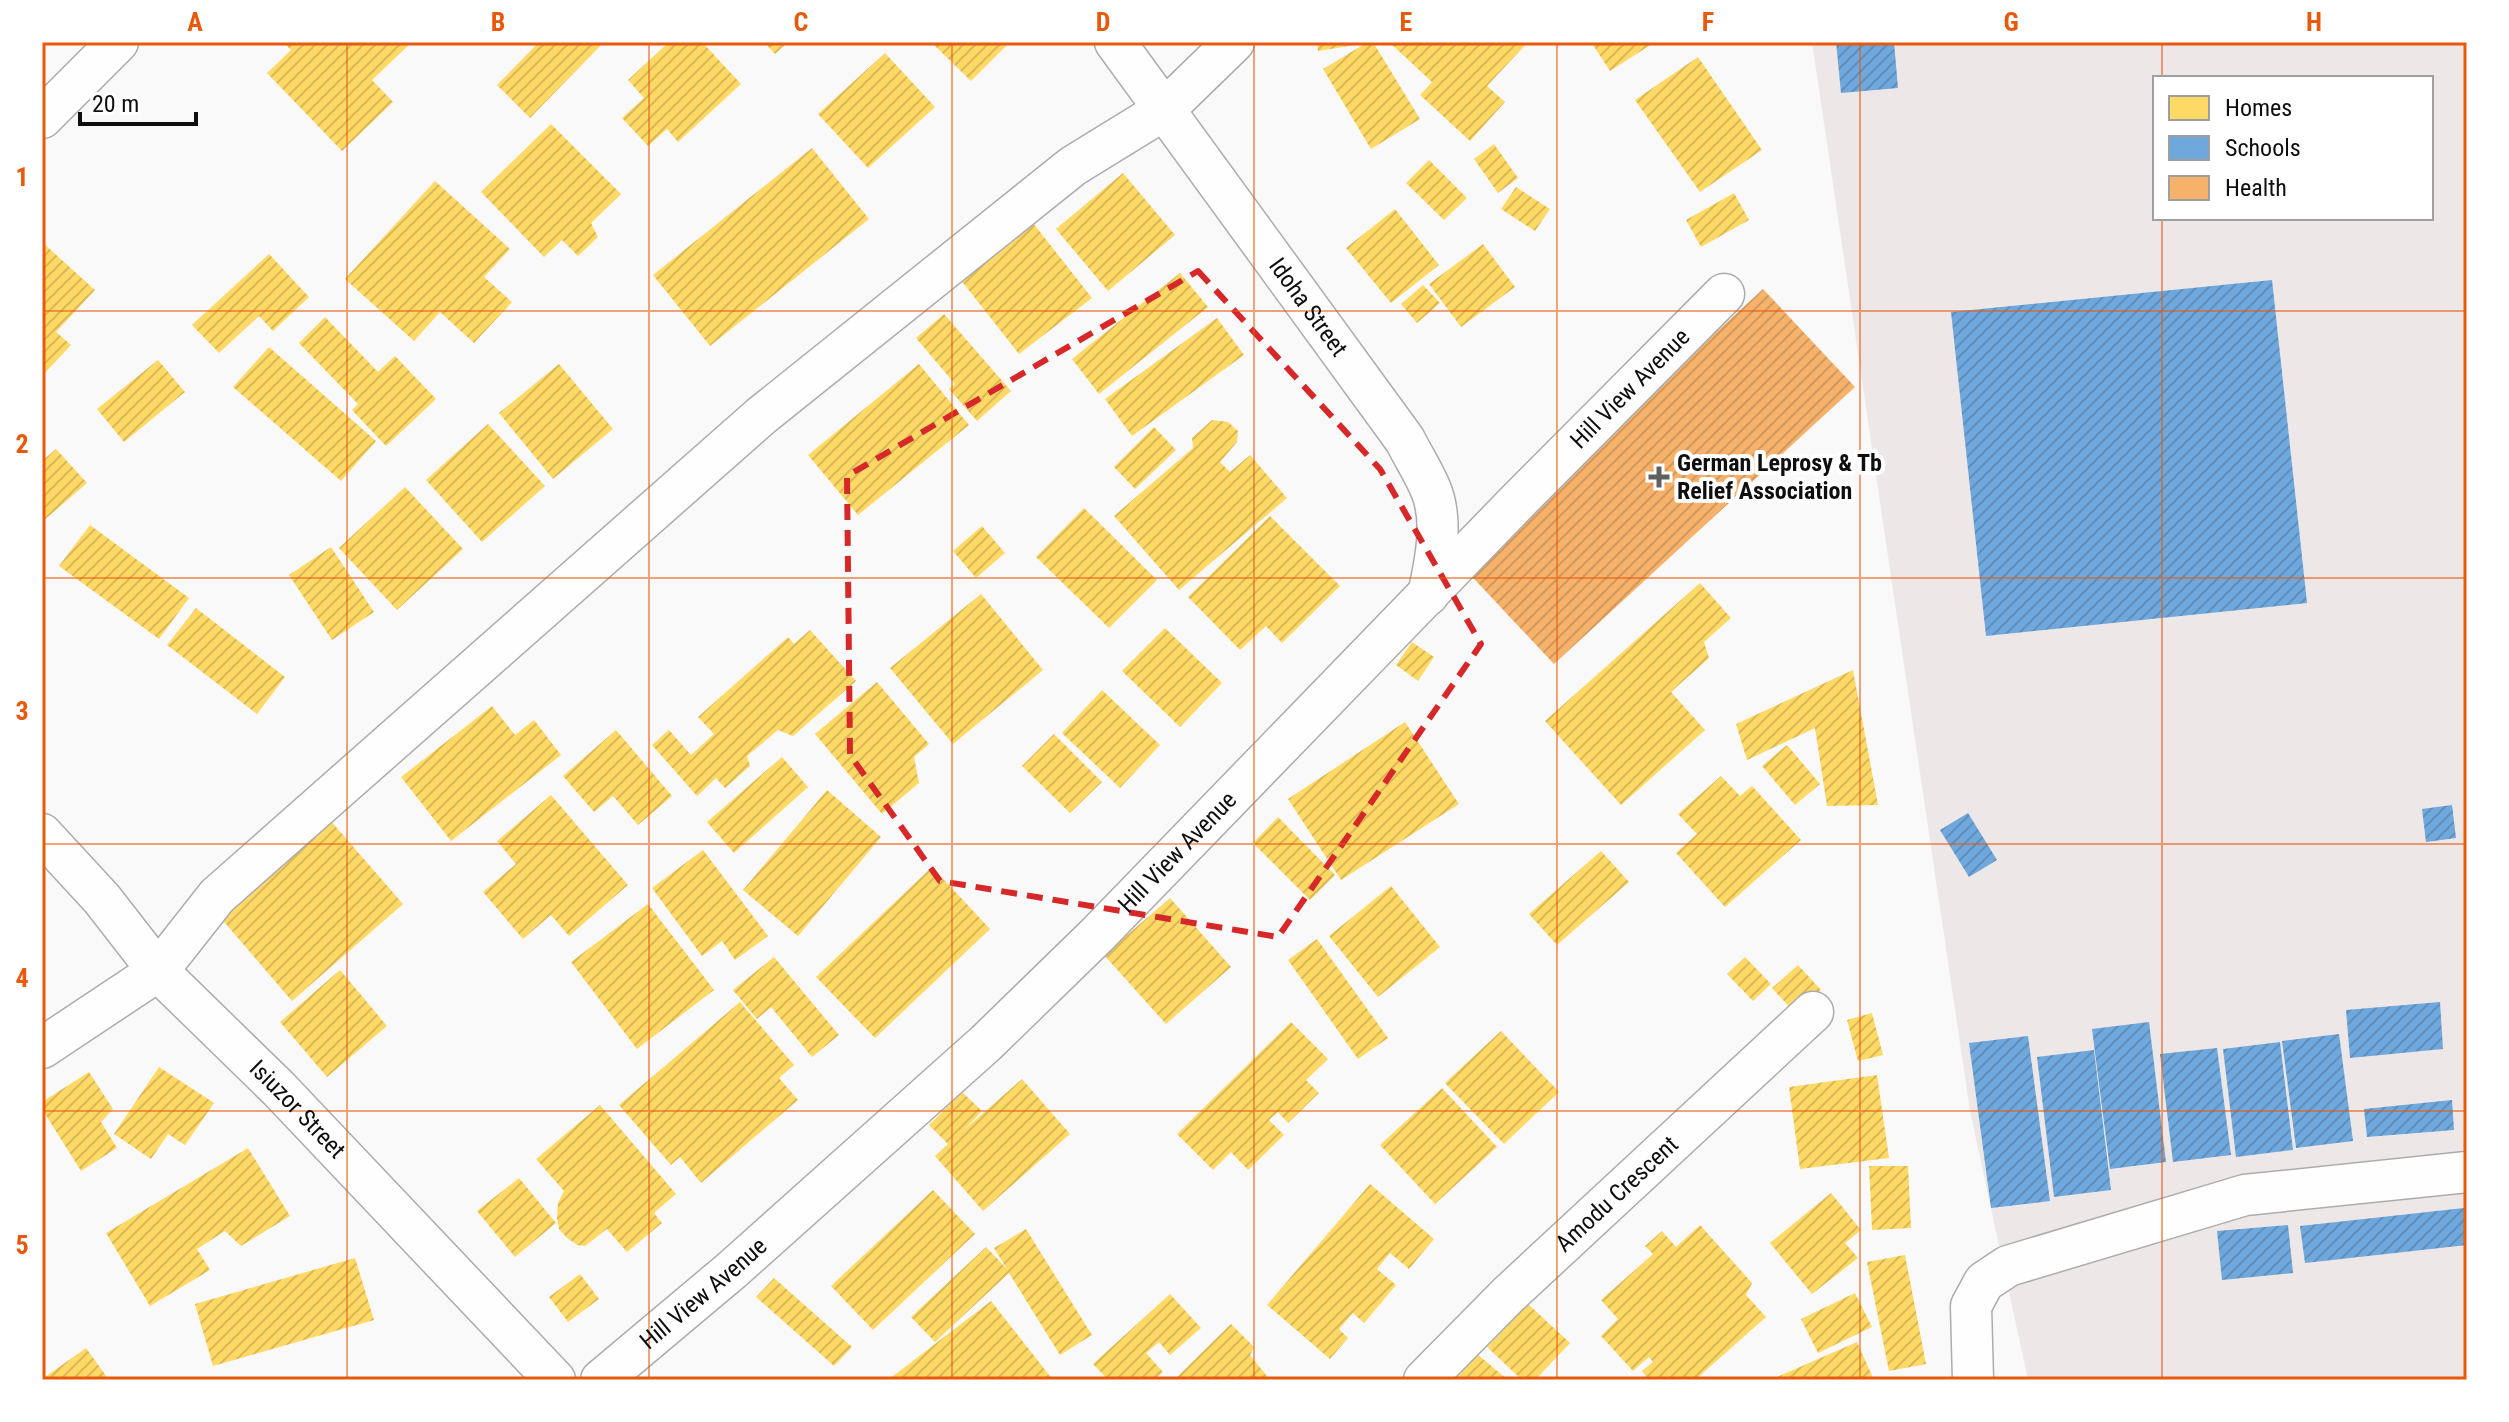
<svg xmlns="http://www.w3.org/2000/svg" width="2509" height="1422" font-family="'Roboto Condensed',sans-serif">
  <style>
    .built { fill: #eee7e7; fill-rule: evenodd }
    .homes { fill: url(#homes-hatch) }
    .schools { fill: url(#schools-hatch) }
    .health { fill: url(#health-hatch) }
    .lines { fill: none; stroke-linecap: round; stroke-linejoin: round }
    .minor-casing { stroke: #adacac; stroke-width: 43 }
    .minor { stroke: #fefefe; stroke-width: 40 }
    .marked { fill: none; stroke: #d62828; stroke-width: 6; stroke-dasharray: 16 10; stroke-linejoin: round }
    .grid { fill: none; stroke: #e8590c; stroke-width: 2; stroke-opacity: 0.55 }
    .poi-dot { fill: #616060; stroke: #fff; stroke-width: 3 }
    .labels { text-anchor: middle; dominant-baseline: central; stroke-width: 8; stroke-linejoin: round; paint-order: stroke }
    .street-label { font-size: 24px; fill: #0f0e0e; stroke: #fff }
    .poi-label { font-size: 24px; font-weight: bold; fill: #0f0e0e; stroke: #fff; text-anchor: start }
    .neatline { fill: none; stroke: #e8590c; stroke-width: 3 }
    .grid-label { font-size: 26px; text-anchor: middle; font-weight: bold; fill: #e8590c }
  </style>
  <defs>
    <pattern id="homes-hatch" width="6" height="6" patternUnits="userSpaceOnUse" patternTransform="scale(2)"><rect width="6" height="6" fill="#ffd966"/><path d="M-1 1l2-2M0 6l6-6M5 7l2-2" fill="none" stroke="#d9b957"/></pattern>
    <pattern id="schools-hatch" width="6" height="6" patternUnits="userSpaceOnUse" patternTransform="scale(2)"><rect width="6" height="6" fill="#6fa8dc"/><path d="M-1 1l2-2M0 6l6-6M5 7l2-2" fill="none" stroke="#5f8fbc"/></pattern>
    <pattern id="health-hatch" width="6" height="6" patternUnits="userSpaceOnUse" patternTransform="scale(2)"><rect width="6" height="6" fill="#f6b26b"/><path d="M-1 1l2-2M0 6l6-6M5 7l2-2" fill="none" stroke="#d2985c"/></pattern>
  </defs>
  <rect width="100%" height="100%" fill="#faf9f9"/>
  <path class="built" d="M1812,42H2467V1380H2028L1970,1111ZM2155,78H2431V218H2155Z"/>
  <g class="homes">
    <path d="M283,42H408L410,44L372,80L393,102L342,151L267,73L291,50Z"/>
    <path d="M539,42H604L530,118L497,85Z"/>
    <path d="M669,42H702L741,84L678,142L667,129L648,146L622,118L644,98L628,80Z"/>
    <path d="M764,42H788L775,54Z"/>
    <path d="M931,42H1010L971,81Z"/>
    <path d="M1317,42H1361V44L1318,51Z"/>
    <path d="M1368,42H1373L1420,119L1371,149L1323,69Z"/>
    <path d="M1389,42H1528L1487,86L1505,102L1470,141L1420,95L1432,82Z"/>
    <path d="M1591,42H1655L1610,71Z"/>
    <path d="M885,53L935,107L868,168L818,114Z"/>
    <path d="M1698,57L1762,150L1700,192L1635,100Z"/>
    <path d="M551,124L621,194L591,223L598,237L578,256L562,240L544,257L481,192Z"/>
    <path d="M1494,144L1518,178L1498,193L1474,159Z"/>
    <path d="M812,148L869,219L710,346L653,275Z"/>
    <path d="M1429,160L1467,198L1444,220L1406,183Z"/>
    <path d="M1123,173L1175,235L1108,291L1056,229Z"/>
    <path d="M435,181L510,249L484,277L512,302L474,343L440,312L414,341L345,279Z"/>
    <path d="M1516,187L1550,209L1535,231L1501,209Z"/>
    <path d="M1734,193L1749,220L1701,247L1686,220Z"/>
    <path d="M1395,209L1439,265L1391,303L1346,248Z"/>
    <path d="M1033,223L1092,298L1019,354L960,279Z"/>
    <path d="M42,242L95,290L56,332L71,345L42,376Z"/>
    <path d="M1483,244L1515,287L1461,327L1429,284Z"/>
    <path d="M269,254L309,297L273,331L259,316L219,353L192,325Z"/>
    <path d="M1180,273L1208,307L1099,394L1072,359Z"/>
    <path d="M1423,285L1440,303L1417,323L1401,304Z"/>
    <path d="M944,314L1011,391L977,421L949,389L955,384L916,338Z"/>
    <path d="M325,317L378,372L395,356L436,399L386,446L352,410L358,404L299,343Z"/>
    <path d="M1217,318L1244,355L1132,436L1105,399Z"/>
    <path d="M269,347L376,441L341,481L233,387Z"/>
    <path d="M158,360L185,392L124,442L97,409Z"/>
    <path d="M559,364L613,429L553,479L499,413Z"/>
    <path d="M919,364L969,425L858,515L808,455Z"/>
    <path d="M1212,420L1228,422L1238,431L1237,442L1220,462L1230,472L1250,455L1287,498L1179,590L1114,516L1193,448L1192,438Z"/>
    <path d="M488,424L545,486L482,542L426,480Z"/>
    <path d="M1154,427L1176,450L1135,489L1114,467Z"/>
    <path d="M56,449L87,483L42,522V461Z"/>
    <path d="M405,487L463,549L397,610L339,548Z"/>
    <path d="M1084,508L1157,580L1109,628L1036,557Z"/>
    <path d="M1270,516L1340,586L1282,643L1266,626L1240,650L1188,597Z"/>
    <path d="M90,525L189,598L159,639L59,566Z"/>
    <path d="M982,526L1005,553L976,578L953,551Z"/>
    <path d="M331,547L374,612L332,640L289,575Z"/>
    <path d="M1700,583L1731,618L1704,642L1709,658L1671,692L1705,730L1621,805L1545,721Z"/>
    <path d="M981,594L1043,670L953,744L890,668Z"/>
    <path d="M196,608L285,677L257,714L167,645Z"/>
    <path d="M1165,628L1222,683L1180,727L1122,671Z"/>
    <path d="M810,630L856,681L793,736L778,730L747,756L750,766L725,788L716,778L697,796L652,745L669,730L691,755L714,734L698,717L788,637L794,644Z"/>
    <path d="M1412,642L1434,657L1418,681L1396,665Z"/>
    <path d="M1853,670L1878,805L1827,806L1815,728L1747,760L1736,724Z"/>
    <path d="M877,682L929,744L914,757L919,783L882,814L815,734Z"/>
    <path d="M1102,690L1160,745L1120,788L1062,733Z"/>
    <path d="M492,706L515,735L534,720L561,755L451,841L401,777Z"/>
    <path d="M1405,722L1459,804L1341,880L1288,799Z"/>
    <path d="M616,730L672,796L638,825L613,796L594,812L563,776Z"/>
    <path d="M1054,734L1102,782L1070,813L1022,766Z"/>
    <path d="M1787,745L1820,784L1795,805L1762,766Z"/>
    <path d="M782,757L808,787L734,853L707,822Z"/>
    <path d="M1721,776L1740,796L1752,786L1801,840L1725,907L1676,853L1697,834L1678,814Z"/>
    <path d="M827,790L881,837L798,936L743,890Z"/>
    <path d="M551,795L628,885L569,936L551,915L523,939L483,892L516,864L497,841Z"/>
    <path d="M1278,817L1335,875L1310,900L1253,843Z"/>
    <path d="M330,820L403,904L292,1001L219,916Z"/>
    <path d="M703,850L768,936L735,960L722,941L702,956L652,888Z"/>
    <path d="M1601,851L1629,882L1557,945L1529,914Z"/>
    <path d="M932,867L990,929L875,1038L816,977Z"/>
    <path d="M1391,886L1440,947L1378,997L1329,936Z"/>
    <path d="M1170,898L1231,967L1166,1024L1104,955Z"/>
    <path d="M648,904L714,990L637,1049L571,962Z"/>
    <path d="M1317,939L1388,1038L1358,1059L1288,960Z"/>
    <path d="M774,957L839,1035L812,1057L771,1007L757,1019L733,990Z"/>
    <path d="M1745,957L1771,984L1753,1001L1727,974Z"/>
    <path d="M1798,965L1821,990L1795,1013L1772,988Z"/>
    <path d="M340,970L387,1026L327,1077L280,1022Z"/>
    <path d="M740,1002L794,1065L779,1078L798,1100L701,1183L680,1157L671,1165L619,1105Z"/>
    <path d="M1872,1013L1883,1055L1858,1061L1847,1020Z"/>
    <path d="M1291,1022L1328,1059L1306,1080L1319,1093L1288,1123L1278,1112L1269,1120L1284,1135L1248,1170L1231,1152L1213,1170L1177,1134Z"/>
    <path d="M1501,1031L1559,1092L1504,1144L1445,1083Z"/>
    <path d="M159,1067L214,1103L185,1145L168,1134L151,1159L114,1134Z"/>
    <path d="M89,1072L113,1109L101,1122L117,1148L81,1171L42,1109V1102Z"/>
    <path d="M1877,1075L1889,1158L1800,1169L1789,1087Z"/>
    <path d="M1022,1079L1070,1134L983,1211L935,1156L948,1144L929,1125L962,1092L982,1111L964,1130Z"/>
    <path d="M1442,1088L1497,1147L1435,1204L1380,1145Z"/>
    <path d="M600,1105L676,1194L654,1213L662,1223L627,1252L607,1229L585,1246L577,1245L566,1237L559,1229L557,1218L558,1203L564,1191L536,1159Z"/>
    <path d="M248,1148L290,1216L241,1246L225,1231L197,1249L210,1270L150,1306L106,1233Z"/>
    <path d="M1869,1166H1908L1911,1228L1872,1230Z"/>
    <path d="M519,1178L556,1223L515,1257L477,1211Z"/>
    <path d="M1370,1184L1434,1239L1409,1269L1390,1253L1377,1269L1396,1285L1364,1323L1353,1313L1339,1329L1348,1338L1330,1359L1267,1305Z"/>
    <path d="M933,1190L975,1234L873,1330L831,1286Z"/>
    <path d="M1831,1193L1861,1230L1845,1243L1858,1258L1812,1294L1770,1243Z"/>
    <path d="M1700,1225L1752,1283L1746,1295L1766,1317L1695,1380H1649L1642,1371L1653,1362L1649,1357L1633,1371L1601,1336L1618,1319L1601,1300L1653,1254L1645,1246L1662,1231L1676,1247Z"/>
    <path d="M1026,1229L1092,1335L1060,1355L1009,1273L935,1342L911,1317L986,1247L1007,1269L994,1248Z"/>
    <path d="M1905,1255L1926,1364L1889,1371L1867,1262Z"/>
    <path d="M355,1258L374,1320L213,1366L195,1304Z"/>
    <path d="M580,1274L599,1299L568,1322L549,1297Z"/>
    <path d="M774,1278L852,1347L834,1366L756,1297Z"/>
    <path d="M1855,1293L1872,1327L1818,1353L1801,1319Z"/>
    <path d="M1170,1294L1201,1328L1170,1355L1159,1342L1146,1353L1163,1372L1154,1380H1108L1093,1364Z"/>
    <path d="M991,1301L1053,1380H888Z"/>
    <path d="M1528,1304L1570,1343L1535,1380H1522L1487,1347Z"/>
    <path d="M1231,1324L1254,1347L1250,1355L1270,1380H1174Z"/>
    <path d="M1857,1342L1874,1380H1770Z"/>
    <path d="M86,1348L109,1380H42V1379Z"/>
    <path d="M1477,1354L1508,1380L1456,1379Z"/>
  </g>
  <g class="schools">
    <path d="M1836,42H1894L1898,88L1841,93Z"/>
    <path d="M2272,280L2307,603L1986,636L1951,312Z"/>
    <path d="M2452,805L2456,838L2426,842L2422,809Z"/>
    <path d="M1968,813L1997,860L1969,877L1940,830Z"/>
    <path d="M2440,1002L2443,1049L2350,1058L2346,1010Z"/>
    <path d="M2149,1022L2166,1162L2110,1169L2092,1029Z"/>
    <path d="M2339,1034L2353,1141L2296,1148L2282,1041Z"/>
    <path d="M2028,1036L2050,1201L1991,1208L1969,1043Z"/>
    <path d="M2280,1042L2293,1150L2236,1157L2223,1049Z"/>
    <path d="M2217,1048L2231,1155L2173,1162L2160,1054Z"/>
    <path d="M2094,1050L2111,1190L2054,1197L2037,1057Z"/>
    <path d="M2452,1100L2454,1130L2367,1137L2364,1109Z"/>
    <path d="M2464,1208L2467,1245L2305,1263L2300,1226Z"/>
    <path d="M2288,1225L2293,1273L2222,1280L2217,1231Z"/>
  </g>
  <path class="health" d="M1763,289L1855,387L1554,664L1463,567Z"/>
  <g class="lines">
    <g class="minor-casing">
      <g id="minor">
        <path id="s1" d="M1115,42L1405,440C1413,456 1424,473 1431,490C1444,522 1435,563 1428,595"/>
        <path d="M42,118L118,42"/>
        <path id="s2" d="M42,834L102,899L158,971L279,1089L555,1380"/>
        <path d="M42,1048L158,971L217,896L761,416L1073,166L1164,110L1234,42"/>
        <path id="s3" d="M601,1380L732,1270L986,1043L1097,935L1515,504L1724,294"/>
        <path id="s4" d="M1424,1380L1508,1295L1813,1012"/>
        <path d="M1973,1380L1971,1306L1984,1282L2008,1266L2245,1195L2467,1172"/>
      </g>
    </g>
    <use href="#minor" class="minor"/>
  </g>
  <path class="marked" d="M1198,271L1380,469L1481,644L1278,937L940,881L850,755L847,476Z"/>
  <path class="grid" d="M347,42V1380M649,42V1380M952,42V1380M1254,42V1380M1557,42V1380M1860,42V1380M2162,42V78M2162,218V1380M42,311H2467M42,578H2467M42,844H2467M42,1111H2467"/>
  <path class="poi-dot" d="M1655 465h8v8h8v8h-8v8h-8v-8h-8v-8h8z"/>
  <g class="labels">
    <g class="street-label">
      <text stroke="none"><textPath href="#s1" startOffset="328">Idoha Street</textPath></text>
      <text stroke="none"><textPath href="#s3" startOffset="1430">Hill View Avenue</textPath></text>
      <text stroke="none"><textPath href="#s3" startOffset="782">Hill View Avenue</textPath></text>
      <text stroke="none"><textPath href="#s2" startOffset="376">Isiuzor Street</textPath></text>
      <text stroke="none"><textPath href="#s4" startOffset="268">Amodu Crescent</textPath></text>
      <text stroke="none"><textPath href="#s3" startOffset="134">Hill View Avenue</textPath></text>
    </g>
    <g class="poi-label">
      <text x="1677" y="463">German Leprosy &amp; Tb<tspan x="1677" dy="28">Relief Association</tspan></text>
    </g>
  </g>
  <rect width="2509" height="1422" fill="none" stroke="#ffffff" stroke-width="88"/>
  <rect x="2153" y="76" width="280" height="144" fill="#ffffff" stroke="#9f9f9f" stroke-width="2"/>
  <rect x="2169" y="96" width="40" height="24" fill="#ffd966" stroke="#9f9f9f" stroke-width="2"/>
  <text x="2225" y="116" font-size="24" fill="#0f0e0e">Homes</text>
  <rect x="2169" y="136" width="40" height="24" fill="#6fa8dc" stroke="#9f9f9f" stroke-width="2"/>
  <text x="2225" y="156" font-size="24" fill="#0f0e0e">Schools</text>
  <rect x="2169" y="176" width="40" height="24" fill="#f6b26b" stroke="#9f9f9f" stroke-width="2"/>
  <text x="2225" y="196" font-size="24" fill="#0f0e0e">Health</text>
  <path d="M80 112v12h116v-12" fill="none" stroke="#0f0e0e" stroke-width="4"/>
  <text x="92" y="112" font-size="24" fill="#0f0e0e" stroke="#ffffff" stroke-width="6" paint-order="stroke">20 m</text>
  <rect x="44" y="44" width="2421" height="1334" class="neatline"/>
  <g class="grid-label">
    <text x="195" y="31">A</text>
    <text x="498" y="31">B</text>
    <text x="801" y="31">C</text>
    <text x="1103" y="31">D</text>
    <text x="1406" y="31">E</text>
    <text x="1708" y="31">F</text>
    <text x="2011" y="31">G</text>
    <text x="2314" y="31">H</text>
    <text x="22" y="186">1</text>
    <text x="22" y="453">2</text>
    <text x="22" y="720">3</text>
    <text x="22" y="987">4</text>
    <text x="22" y="1254">5</text>
  </g>
</svg>
